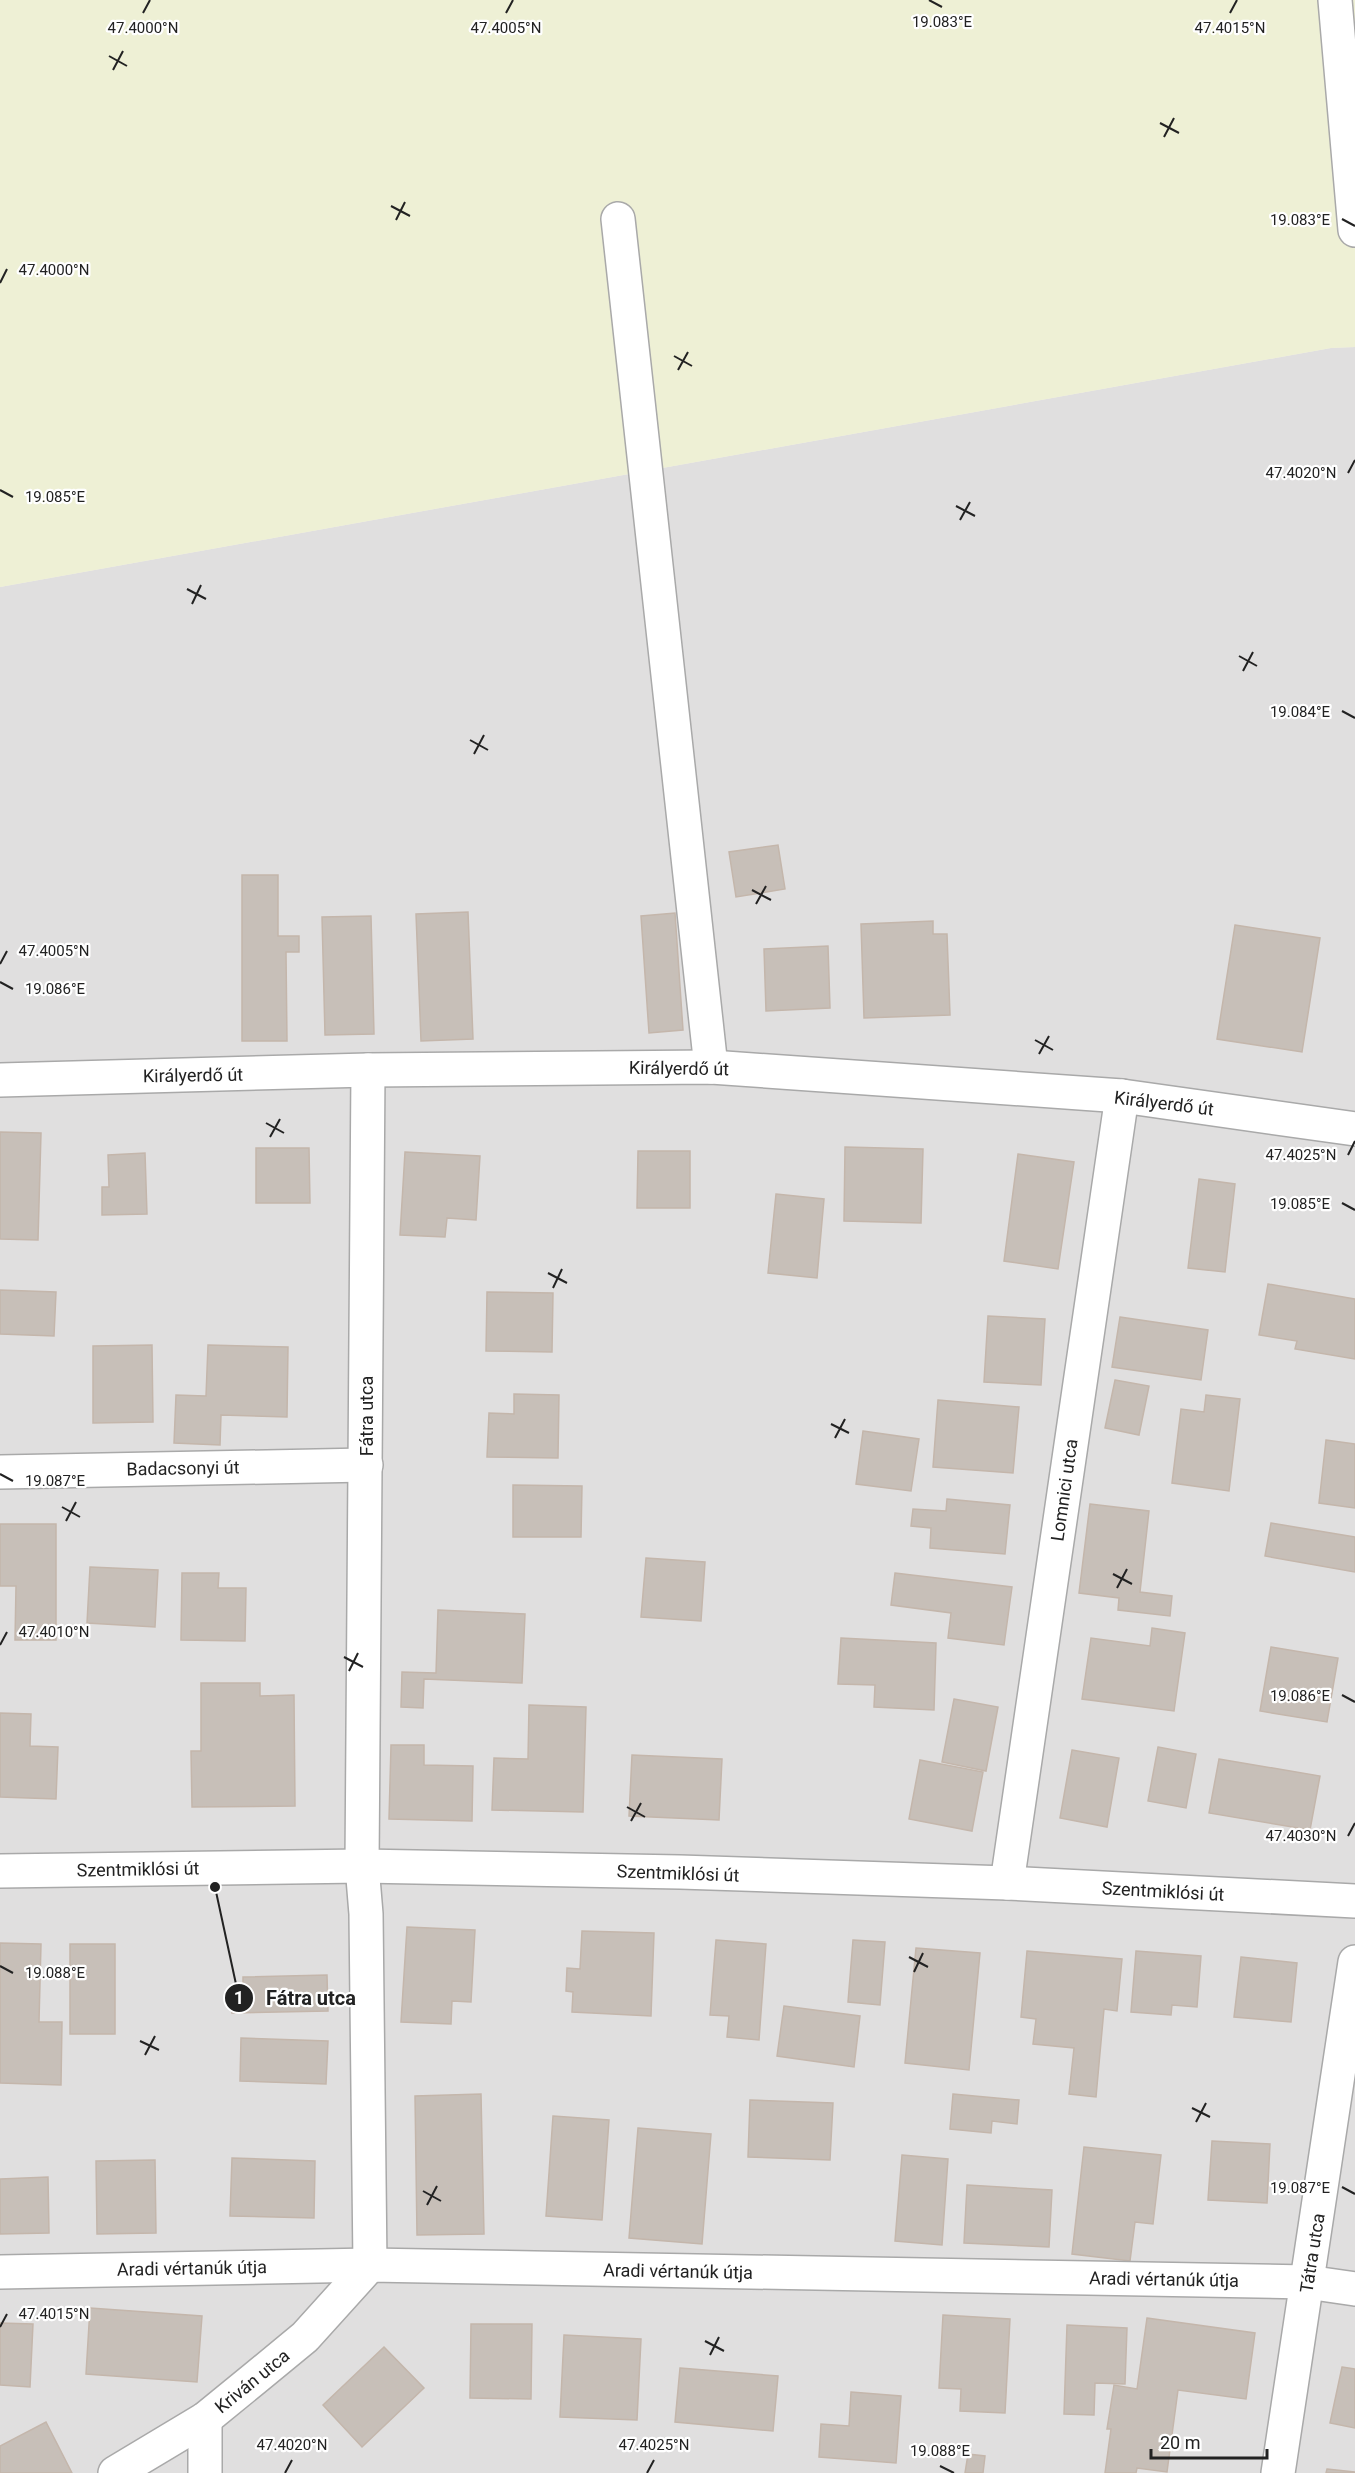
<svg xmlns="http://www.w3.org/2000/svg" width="1355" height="2473" font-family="Roboto,sans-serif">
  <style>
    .residential { fill: #e0dfdf }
    .farmland { fill: #eef0d5 }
    .building { fill: #c7bfb8; stroke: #c4b6ab; stroke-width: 1.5 }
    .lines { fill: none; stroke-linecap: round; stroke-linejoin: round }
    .minor-casing { stroke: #a9a9a9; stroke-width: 36 }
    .tertiary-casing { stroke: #a9a9a9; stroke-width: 36 }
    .minor { stroke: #fff; stroke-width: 33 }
    .tertiary { stroke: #fff; stroke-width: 33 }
    .ticks { fill: none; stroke: #222; stroke-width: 2 }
    .labels { text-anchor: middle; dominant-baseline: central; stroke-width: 4.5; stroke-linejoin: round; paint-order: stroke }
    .street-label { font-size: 18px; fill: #222; stroke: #fff }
    .ticks-label { font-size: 15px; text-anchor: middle; fill: #222; stroke: #fff; stroke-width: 4.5; stroke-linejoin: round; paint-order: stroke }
    .leader { fill: none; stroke: #222; stroke-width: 2 }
    .callout-dot { fill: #222; stroke: #fff; stroke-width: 2 }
    .mark-label { font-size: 18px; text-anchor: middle; font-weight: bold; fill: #fff }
    .callout-label { font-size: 20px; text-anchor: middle; font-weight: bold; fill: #222; stroke: #fff; stroke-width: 4.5; stroke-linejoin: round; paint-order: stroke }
  </style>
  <rect width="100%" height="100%" fill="#f2efe9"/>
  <path class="residential" d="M1355,347V2473H0V587L1331,348Z"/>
  <path class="farmland" d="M0,0H1355V347L1331,348L0,587Z"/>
  <g class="building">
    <path d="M778,845L785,889L736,897L729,852Z"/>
    <path d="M242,875H278V936H299V952H286L287,1041H242Z"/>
    <path d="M468,912L473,1039L421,1041L416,914Z"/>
    <path d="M675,913L683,1030L649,1033L641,916Z"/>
    <path d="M371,916L374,1034L325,1035L322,917Z"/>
    <path d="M933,921V934H947L950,1015L864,1018L861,924Z"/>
    <path d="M1235,925L1320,938L1302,1052L1217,1039Z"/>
    <path d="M828,946L830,1008L766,1011L764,949Z"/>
    <path d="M0,1132L41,1133L38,1240L0,1239Z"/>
    <path d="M845,1147L923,1149L921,1223L844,1221Z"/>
    <path d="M256,1148H309L310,1203H256Z"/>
    <path d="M638,1151H690V1208H637Z"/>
    <path d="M405,1152L480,1156L476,1220L447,1218L445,1237L400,1235Z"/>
    <path d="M145,1153L147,1214L102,1215V1187H109L108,1155Z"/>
    <path d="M1018,1154L1074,1162L1058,1269L1004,1261Z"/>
    <path d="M1199,1179L1235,1184L1225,1272L1188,1268Z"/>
    <path d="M776,1194L824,1199L817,1278L768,1273Z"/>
    <path d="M1268,1284L1355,1299V1359L1295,1349L1297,1341L1259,1335Z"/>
    <path d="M0,1290L56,1292L54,1336L0,1334Z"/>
    <path d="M487,1292L553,1293L552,1352L486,1351Z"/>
    <path d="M988,1316L1045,1319L1041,1385L984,1382Z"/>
    <path d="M1120,1317L1208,1330L1201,1380L1112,1367Z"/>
    <path d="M152,1345L153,1422L93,1423V1346Z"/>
    <path d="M208,1345L288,1347L287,1417L221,1415L220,1445L174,1443L176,1395L206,1396Z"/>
    <path d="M1115,1380L1149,1386L1139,1435L1105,1428Z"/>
    <path d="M514,1394L559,1395L558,1458L487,1457L489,1413L514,1414Z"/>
    <path d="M1206,1395L1240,1399L1229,1491L1172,1483L1181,1409L1204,1412Z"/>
    <path d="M938,1400L1019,1407L1013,1473L933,1467Z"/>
    <path d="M863,1431L919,1439L911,1491L856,1484Z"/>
    <path d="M1326,1440L1355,1444V1508L1319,1503Z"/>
    <path d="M513,1485L582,1486L581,1537H513Z"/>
    <path d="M947,1499L1010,1505L1005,1554L930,1548L931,1528L911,1526L913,1509L946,1511Z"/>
    <path d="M1090,1504L1149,1511L1140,1592L1172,1596L1170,1616L1118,1610L1119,1598L1079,1593Z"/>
    <path d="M1271,1523L1355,1537V1572L1265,1556Z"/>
    <path d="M0,1524H56V1640H15L16,1586H0Z"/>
    <path d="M646,1558L705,1562L701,1621L641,1617Z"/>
    <path d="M90,1567L158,1570L155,1627L87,1623Z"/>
    <path d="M182,1573H219L218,1588H246L245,1641L181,1640Z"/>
    <path d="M895,1573L1012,1587L1004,1645L948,1638L951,1613L891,1605Z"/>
    <path d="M438,1610L525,1614L522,1683L424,1679L423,1708L401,1707L402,1672L436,1673Z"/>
    <path d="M1152,1628L1185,1633L1174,1711L1082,1699L1091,1638L1150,1646Z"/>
    <path d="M841,1638L936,1643L934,1710L874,1707L875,1685L838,1684Z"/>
    <path d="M1271,1647L1338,1658L1327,1722L1260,1711Z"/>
    <path d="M201,1683H260V1696L294,1695L295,1806L192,1807L191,1751H201Z"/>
    <path d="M954,1699L998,1707L986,1771L942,1762Z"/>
    <path d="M529,1705L586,1707L583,1812L492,1810L494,1758L528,1759Z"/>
    <path d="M0,1713L31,1714L30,1746L58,1747L56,1799L0,1797Z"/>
    <path d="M391,1745H424V1765L473,1766L472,1821L389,1819Z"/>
    <path d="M1158,1747L1196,1754L1186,1808L1148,1801Z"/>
    <path d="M1072,1750L1119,1758L1107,1827L1060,1818Z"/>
    <path d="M632,1755L722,1759L719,1820L629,1816Z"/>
    <path d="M1219,1759L1320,1776L1310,1830L1209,1813Z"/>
    <path d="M920,1760L983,1772L972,1831L909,1819Z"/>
    <path d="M407,1927L475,1930L471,2002L452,2001L451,2024L401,2022Z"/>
    <path d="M582,1931L654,1933L651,2016L572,2012L573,1992L566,1991L567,1968L580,1969Z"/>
    <path d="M716,1940L766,1944L759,2040L727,2037L729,2016L710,2015Z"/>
    <path d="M853,1940L885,1942L880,2005L848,2002Z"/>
    <path d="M0,1943L41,1944L39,2022H62L61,2085L0,2083Z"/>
    <rect x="70" y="1944" width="45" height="90"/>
    <path d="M916,1948L980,1953L969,2070L905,2063Z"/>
    <path d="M1027,1951L1122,1959L1117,2011L1104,2009L1096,2097L1069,2094L1074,2048L1033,2044L1036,2019L1021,2017Z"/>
    <path d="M1136,1951L1201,1956L1197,2007L1172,2005L1171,2015L1131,2012Z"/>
    <path d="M1241,1957L1297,1963L1291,2022L1234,2017Z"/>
    <path d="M327,1975L328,2011L232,2013L231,1987H243V1977Z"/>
    <path d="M784,2006L860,2016L854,2067L777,2056Z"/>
    <path d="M241,2038L328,2041L326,2084L240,2081Z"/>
    <path d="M481,2094L484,2234L417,2235L415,2096Z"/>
    <path d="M953,2094L1019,2100L1017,2124L992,2121L991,2133L950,2129Z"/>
    <path d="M750,2100L833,2103L830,2160L748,2157Z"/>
    <path d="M553,2116L609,2120L602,2220L546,2216Z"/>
    <path d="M638,2128L711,2134L702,2244L629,2238Z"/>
    <path d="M1212,2141L1270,2144L1267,2203L1208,2200Z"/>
    <path d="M1084,2147L1161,2155L1153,2224L1135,2222L1130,2261L1072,2254Z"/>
    <path d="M902,2155L948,2159L942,2245L895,2241Z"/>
    <path d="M232,2158L315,2161L314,2218L230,2216Z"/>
    <path d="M155,2160L156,2233L97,2234L96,2161Z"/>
    <path d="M48,2177L49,2233L0,2234V2179Z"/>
    <path d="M967,2185L1052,2190L1049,2247L964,2243Z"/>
    <path d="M90,2308L202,2316L197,2382L86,2374Z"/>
    <path d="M943,2315L1010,2319L1005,2413L960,2411L961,2389L939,2388Z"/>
    <path d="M1147,2318L1255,2333L1246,2399L1178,2390L1167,2472L1137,2468L1136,2473H1105L1111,2429H1107L1114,2385L1137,2389Z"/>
    <path d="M0,2323L33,2324L30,2387L0,2385Z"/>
    <path d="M471,2324H532L531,2399L470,2398Z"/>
    <path d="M1067,2325L1127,2328L1125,2384L1095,2383L1094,2415L1064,2414Z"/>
    <path d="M564,2335L641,2339L637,2420L560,2417Z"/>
    <path d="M384,2347L424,2388L362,2447L323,2405Z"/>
    <path d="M1342,2367L1355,2369V2428L1330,2423Z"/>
    <path d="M680,2368L778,2376L773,2431L675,2422Z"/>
    <path d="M851,2392L901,2396L896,2463L819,2457L821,2424L849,2426Z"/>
    <path d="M46,2422L72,2473H0V2446Z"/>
    <path d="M968,2454L985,2456L983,2473H965Z"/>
    <path d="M1327,2469L1355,2472V2473H1326Z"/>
  </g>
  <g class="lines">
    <g class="minor-casing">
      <g id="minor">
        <path d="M1335,0L1355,230"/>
        <path d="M618,219L711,1067"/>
        <path d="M0,1080L368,1070L711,1067L1122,1096L1355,1129"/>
        <path d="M0,1472L366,1465"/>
        <path d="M1007,1883L1122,1096"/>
        <path d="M0,2272L370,2265L1307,2282L1355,2289"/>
        <path d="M115,2473L205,2419L254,2379L305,2337L370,2265L366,1914L362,1866L368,1070"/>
        <path d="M205,2473V2419"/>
        <path d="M1278,2473L1355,1962"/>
      </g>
    </g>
    <g class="tertiary-casing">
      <path id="tertiary" d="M0,1871L362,1866L680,1872L1007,1883L1355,1901"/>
    </g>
    <use href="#minor" class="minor"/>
    <use href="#tertiary" class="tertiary"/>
  </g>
  <path class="ticks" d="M929,0L942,7M143,13L150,0M506,13L513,0M1230,13L1237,0M109,56L127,66M113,70L123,51M1160,123L1179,133M1164,137L1174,118M391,206L410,216M1342,219L1355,226M396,220L405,202M0,283L7,269M674,356L692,366M678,370L688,352M1348,473L1355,460M0,490L13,497M956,506L975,516M960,520L970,502M187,589L206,599M192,604L201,585M1239,656L1257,666M1243,671L1253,652M1342,711L1355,718M470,740L488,750M474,754L484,735M752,890L771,900M756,904L766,886M0,964L7,951M0,982L13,989M1035,1040L1053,1050M1039,1054L1049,1036M266,1123L284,1133M270,1137L280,1119M1348,1155L1355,1141M1342,1203L1355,1210M548,1273L567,1283M553,1288L562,1269M831,1424L849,1433M835,1438L845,1419M0,1474L13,1481M62,1507L80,1517M66,1521L76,1502M1113,1574L1132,1584M1117,1588L1127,1569M0,1645L7,1632M344,1657L363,1667M349,1671L358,1653M1342,1695L1355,1702M627,1807L645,1817M631,1821L641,1803M1348,1836L1355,1823M909,1957L928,1967M0,1966L13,1973M914,1972L923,1953M140,2041L159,2050M145,2055L155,2036M1192,2108L1210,2117M1196,2122L1206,2103M1342,2187L1355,2194M423,2191L441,2201M427,2205L437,2186M0,2327L7,2314M705,2341L724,2351M710,2355L719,2337M940,2466L954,2473M285,2473L292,2460M647,2473L654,2460"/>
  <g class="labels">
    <g class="street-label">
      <text transform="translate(679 1068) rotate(1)">Királyerdő út</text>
      <text transform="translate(193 1075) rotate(-1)">Királyerdő út</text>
      <text transform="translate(1164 1103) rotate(7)">Királyerdő út</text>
      <text transform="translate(366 1416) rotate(-90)">Fátra utca</text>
      <text transform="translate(183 1468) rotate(-1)">Badacsonyi út</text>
      <text transform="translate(1064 1490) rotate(-82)">Lomnici utca</text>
      <text transform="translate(138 1869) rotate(-1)">Szentmiklósi út</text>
      <text transform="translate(678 1873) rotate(2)">Szentmiklósi út</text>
      <text transform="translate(1163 1891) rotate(3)">Szentmiklósi út</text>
      <text transform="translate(1312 2253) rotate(-81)">Tátra utca</text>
      <text transform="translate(192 2268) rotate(-1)">Aradi vértanúk útja</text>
      <text transform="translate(678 2271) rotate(1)">Aradi vértanúk útja</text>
      <text transform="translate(1164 2279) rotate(1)">Aradi vértanúk útja</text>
      <text transform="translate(252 2381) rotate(-39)">Kriván utca</text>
    </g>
  </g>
  <g class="ticks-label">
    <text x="942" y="27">19.083°E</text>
    <text x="143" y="33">47.4000°N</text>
    <text x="506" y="33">47.4005°N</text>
    <text x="1230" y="33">47.4015°N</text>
    <text x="1300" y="225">19.083°E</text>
    <text x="54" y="275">47.4000°N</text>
    <text x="1301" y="478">47.4020°N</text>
    <text x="55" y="502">19.085°E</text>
    <text x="1300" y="717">19.084°E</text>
    <text x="54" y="956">47.4005°N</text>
    <text x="55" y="994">19.086°E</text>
    <text x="1301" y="1160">47.4025°N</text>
    <text x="1300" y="1209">19.085°E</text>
    <text x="55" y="1486">19.087°E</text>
    <text x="54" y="1637">47.4010°N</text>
    <text x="1300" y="1701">19.086°E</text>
    <text x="1301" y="1841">47.4030°N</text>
    <text x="55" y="1978">19.088°E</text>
    <text x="1300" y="2193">19.087°E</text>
    <text x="54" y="2319">47.4015°N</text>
    <text x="292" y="2450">47.4020°N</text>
    <text x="654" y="2450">47.4025°N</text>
    <text x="940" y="2456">19.088°E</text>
  </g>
  <path class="leader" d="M215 1887L239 1998"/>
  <g class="callout-dot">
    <circle cx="215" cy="1887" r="6"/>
    <circle cx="239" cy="1998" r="15"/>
  </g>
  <g class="mark-label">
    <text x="239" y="2004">1</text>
  </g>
  <g class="callout-label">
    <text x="311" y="2005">Fátra utca</text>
  </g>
  <path d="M1151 2449v9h116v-9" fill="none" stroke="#222222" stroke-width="3"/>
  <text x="1160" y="2449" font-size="18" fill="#222222" stroke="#ffffff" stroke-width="4.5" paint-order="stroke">20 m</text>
</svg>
